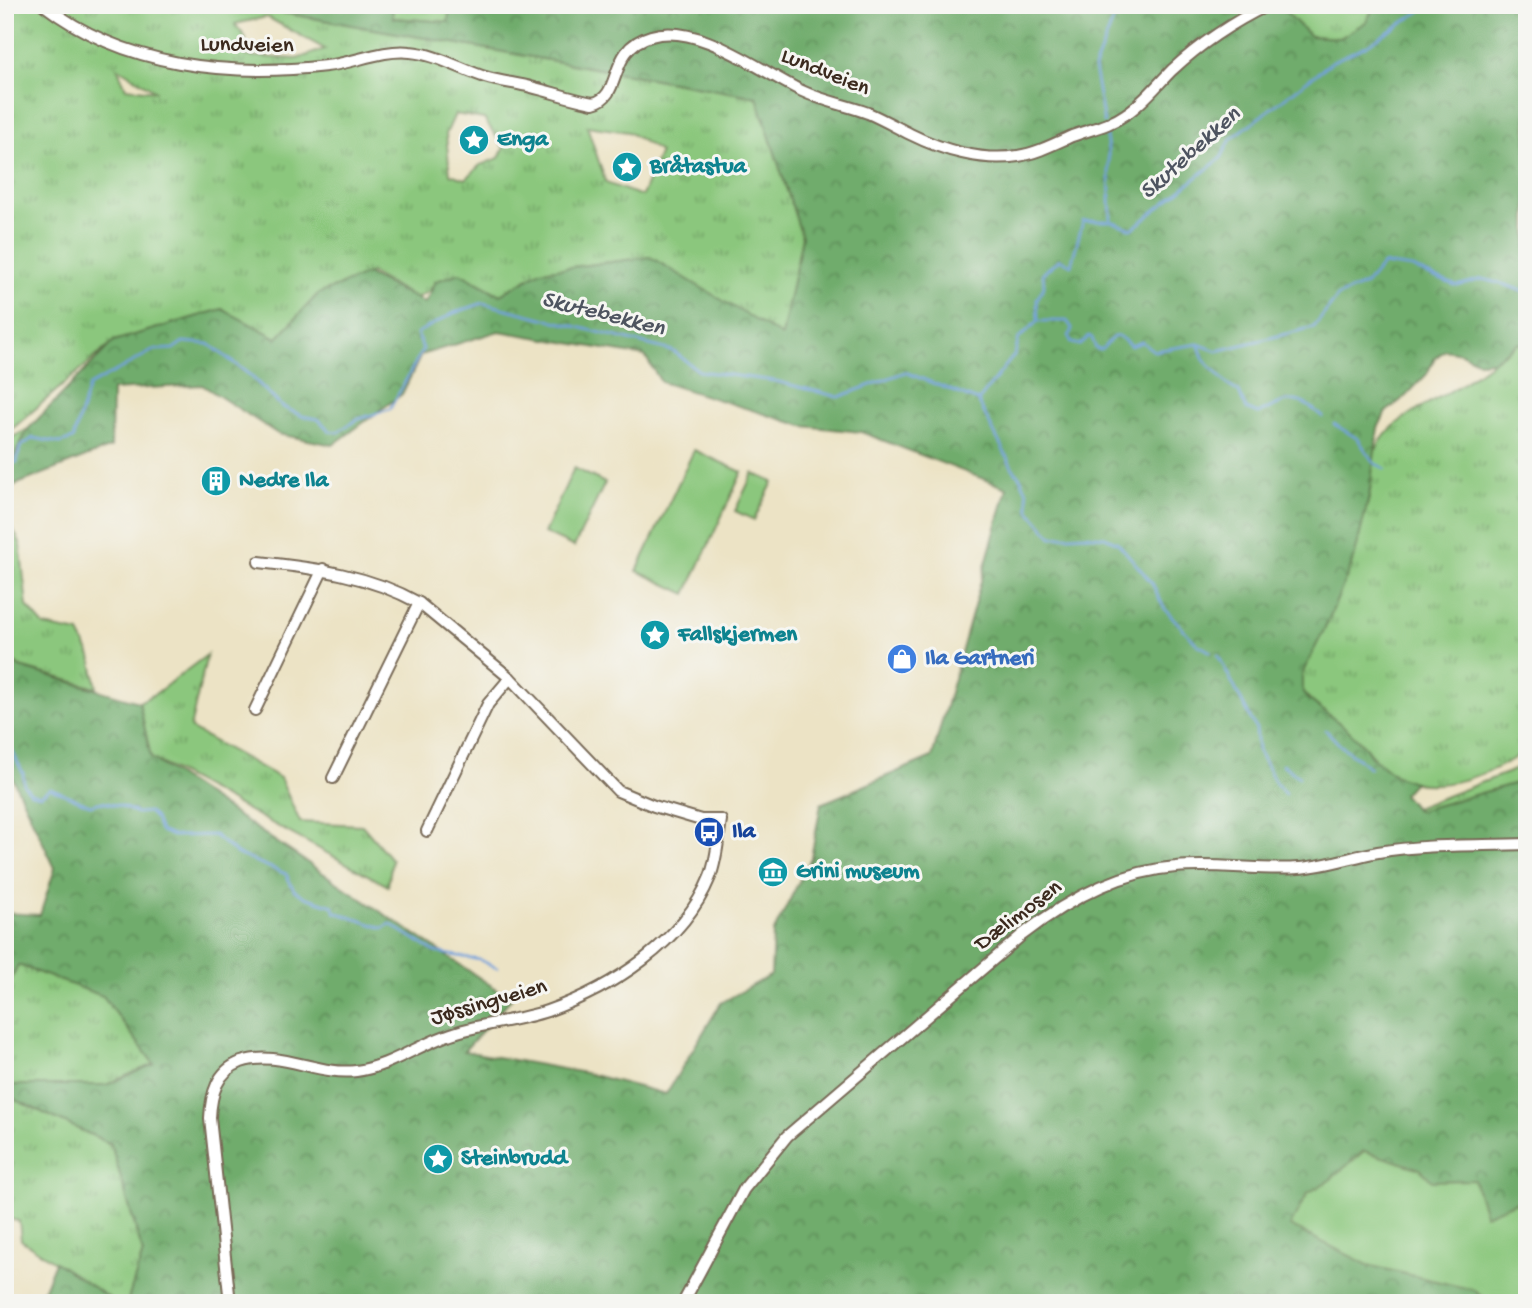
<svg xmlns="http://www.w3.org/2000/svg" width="1532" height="1308" font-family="'Gochi Hand',sans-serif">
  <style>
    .grass { fill: url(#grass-tufts); stroke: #63784e; stroke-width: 2; fill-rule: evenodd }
    .forest { fill: url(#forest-crowns); stroke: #566b45; stroke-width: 2 }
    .pitch { fill: #8bc77d; stroke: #63784e; stroke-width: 2 }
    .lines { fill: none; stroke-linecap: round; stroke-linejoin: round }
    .stream { stroke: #72a1db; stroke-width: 2.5 }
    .street-casing { stroke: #796b58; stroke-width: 14 }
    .street { stroke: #fff; stroke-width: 10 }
    .labels { text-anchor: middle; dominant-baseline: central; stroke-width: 6; stroke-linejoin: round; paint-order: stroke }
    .street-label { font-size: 23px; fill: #3b2a1e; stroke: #f6f6f2 }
    .culture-label { font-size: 23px; font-weight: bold; fill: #0d838f; stroke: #f6f6f2; text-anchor: start }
    .shop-label { font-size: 23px; font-weight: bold; fill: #366cbe; stroke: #f6f6f2; text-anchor: start }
    .transit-label { font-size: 23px; font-weight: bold; fill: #164399; stroke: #f6f6f2; text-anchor: start }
    .water-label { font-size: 24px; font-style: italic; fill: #4e5460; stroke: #f6f6f2 }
  </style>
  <defs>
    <pattern id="grass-tufts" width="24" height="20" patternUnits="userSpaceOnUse" patternTransform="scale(1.75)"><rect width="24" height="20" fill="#8bc77d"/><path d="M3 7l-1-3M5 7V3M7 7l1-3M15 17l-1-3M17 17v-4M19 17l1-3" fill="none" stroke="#73a266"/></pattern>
    <pattern id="forest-crowns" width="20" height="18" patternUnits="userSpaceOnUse" patternTransform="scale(1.75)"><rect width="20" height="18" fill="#70ac6c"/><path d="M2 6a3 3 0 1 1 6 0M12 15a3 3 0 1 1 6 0" fill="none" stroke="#5d8c58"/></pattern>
  </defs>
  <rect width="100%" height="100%" fill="#f6f6f2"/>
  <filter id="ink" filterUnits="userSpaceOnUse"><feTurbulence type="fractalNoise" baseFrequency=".0143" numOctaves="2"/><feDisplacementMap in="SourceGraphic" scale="14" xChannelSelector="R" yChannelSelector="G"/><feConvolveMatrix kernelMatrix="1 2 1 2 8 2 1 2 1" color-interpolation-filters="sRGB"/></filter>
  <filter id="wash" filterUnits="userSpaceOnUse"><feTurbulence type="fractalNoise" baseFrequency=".00686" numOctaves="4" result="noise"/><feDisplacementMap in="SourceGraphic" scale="28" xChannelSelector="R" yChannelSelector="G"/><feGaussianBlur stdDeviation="1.57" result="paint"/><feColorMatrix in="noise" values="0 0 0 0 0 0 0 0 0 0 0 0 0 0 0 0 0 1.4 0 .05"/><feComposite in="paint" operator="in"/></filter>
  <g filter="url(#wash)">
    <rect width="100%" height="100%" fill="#ece3c5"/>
    <g class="grass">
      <path d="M5,5H239L757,97L802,237L782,337L650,257L541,271L500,295L460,273L435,281L430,291L416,298L371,273L318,294L277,339L222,309L114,341L5,435ZM267,17L325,49L297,59L245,56L246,38L235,24ZM117,67L156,91L126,88ZM455,114L484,119L504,148L499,158L480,165L466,179L450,174L446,134ZM587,126L628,132L660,152L642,196L606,183Z"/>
      <path d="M392,5H450L449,22L392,18Z"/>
      <path d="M1216,5H1375L1366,22L1340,38L1310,36L1281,7L1228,15Z"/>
      <path d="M1527,343V750C1493,774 1437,796 1397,777C1384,771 1375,759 1366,748C1359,739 1348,731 1339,723C1329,715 1304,699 1302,687C1298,668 1325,629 1332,609C1344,572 1359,535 1369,498C1373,479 1368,458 1380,442C1398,415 1430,404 1457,387C1478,374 1497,358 1517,344Z"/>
      <path d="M28,429L5,474V441Z"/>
      <path d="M5,513L20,543L27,606L44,626L79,633L91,656L97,688L19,667L5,655Z"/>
      <path d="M207,655L190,728L280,778L300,822L362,825L392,860L388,886L151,758L139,702L155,694Z"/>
      <path d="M1527,762V780L1418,811L1415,808L1512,771Z"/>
      <path d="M18,965L103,996L154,1064L106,1085H5V990Z"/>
      <path d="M5,1095L111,1144L143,1253L127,1303H117L21,1240L19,1221L5,1218Z"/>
    </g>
    <g class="forest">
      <path d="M239,5H392L393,18L448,22L450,5H1216L1228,15L1281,7L1310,36L1340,38L1366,22L1375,5H1527V343L1517,344L1493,361L1479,362L1461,353L1445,350L1434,359L1427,374L1406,396L1386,412L1378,428L1369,497L1354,559L1326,626L1302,674V688L1307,698L1347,729L1366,748L1372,757L1396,776L1414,782L1403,794L1417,811L1527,780V1198L1485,1215L1474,1180L1432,1181L1364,1151L1330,1180L1308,1193L1368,1265L1474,1290L1489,1303H127L143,1253L111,1144L5,1095V1085H106L154,1064L103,996L18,965L5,990V913L40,915L55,868L12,777L5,770V655L20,667L139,702L151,758L511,999L464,1051L585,1073L666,1094L721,1003L771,975L773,933L811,858L821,804L932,757L1007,488L861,432L803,426L661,382L645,356L499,331L421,355L402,394L333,445L278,434L202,385L112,390L111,447L5,489V474L28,429L114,341L222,309L277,338L318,294L367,274L425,303L436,281L460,273L500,295L541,271L650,257L782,336L802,237L757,97Z"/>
      <path d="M55,1262L117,1303H38Z"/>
    </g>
    <g class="pitch">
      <path d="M694,450L742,472L686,594L637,571Z"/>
      <path d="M574,468L605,483L574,547L544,533Z"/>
      <path d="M753,473L773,482L754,520L735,511Z"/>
      <path d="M1364,1151L1420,1169L1432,1181L1474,1180L1485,1215L1527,1198V1303H1489L1474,1290L1368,1265L1290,1226L1308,1193L1330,1180Z"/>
    </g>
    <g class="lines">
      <g class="stream">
        <path d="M1104,123L1094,68L1115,16L1123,9L1135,5"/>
        <path d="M1105,130L1108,150L1111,221"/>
        <path d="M1038,321H1067L1072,328L1069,337L1072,343L1080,345L1089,336L1092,338L1096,349L1101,350L1113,337L1119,336L1131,346L1142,342L1154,351L1198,344L1217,351L1314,327L1338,296L1366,284L1383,264L1412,268L1457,286L1482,279L1506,285L1527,293"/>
        <path d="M1199,346L1204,360L1229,386L1239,392L1246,409L1258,414C1289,398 1296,394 1323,417"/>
        <path d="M978,401L1012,467L1021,479L1027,492L1029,510L1052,537L1085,535L1105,537L1118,543L1152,583L1164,608L1197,644L1211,652"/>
        <path d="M1334,424L1358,439L1374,463L1386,469"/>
        <path d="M5,465L17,462L20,447L33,438L60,443L73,439L89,386L154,350L173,349L183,342L209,344L251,376L281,406L302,416L318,419L330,431L338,432L356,420L390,409L423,349L417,333L454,313L483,303L673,351L699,371L775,381L839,397L905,372L978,401L1015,354L1019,338L1038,321L1037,299L1044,287L1043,273L1060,259L1071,265L1083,221H1111L1132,229L1221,158L1231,139L1333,61L1366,46L1430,5"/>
        <path d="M1218,655L1256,729L1258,750L1275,782L1285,794"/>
        <path d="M1326,730L1340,745L1370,768"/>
        <path d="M5,736L23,773L24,785L31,793L41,795L50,788L90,805L102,802L120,806L137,813L149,812L155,818L160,831L173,836L214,835L237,854L286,874L294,890L305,897L333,906L335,912L383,928L390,924L435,952L480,960L497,968"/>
        <path d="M1282,764L1299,777"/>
      </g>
    </g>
  </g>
  <g filter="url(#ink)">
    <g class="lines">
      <g class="street-casing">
        <g id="street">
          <path d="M44,5C124,67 229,77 326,66C354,63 382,49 410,52C436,54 460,69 485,77C500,82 516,83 531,87C552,92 571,99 593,103C624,96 606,49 651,36C699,22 761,72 802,91C823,101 846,105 868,113C882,119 896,127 910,134C942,150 982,162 1018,156C1037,153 1054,144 1072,136C1091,129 1109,126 1126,114C1143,103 1157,85 1172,70C1200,44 1233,22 1268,5"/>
          <path d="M255,710L323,569"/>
          <path d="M333,778L419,603"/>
          <path d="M427,831L488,704L510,678"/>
          <path d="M230,1303L210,1118C211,1094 217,1071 241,1062C279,1049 318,1076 356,1071C390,1067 421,1043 454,1033C484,1023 517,1021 547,1011C612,988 683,943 710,877C717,859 718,839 721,820H701L654,806L618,791L510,678L419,603C369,575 315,568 259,562"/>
          <path d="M683,1303L744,1189L787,1136L1022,935C1067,900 1119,871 1176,867C1217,863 1258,871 1299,868C1326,866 1351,857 1378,852C1426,844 1477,846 1527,844"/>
        </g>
      </g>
      <use href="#street" class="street"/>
    </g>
  </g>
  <defs>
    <g id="sight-disc" transform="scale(1.575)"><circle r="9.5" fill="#0f9aa8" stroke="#f6f6f2"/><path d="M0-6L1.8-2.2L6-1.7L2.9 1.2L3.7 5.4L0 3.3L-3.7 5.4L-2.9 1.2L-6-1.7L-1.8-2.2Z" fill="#fff"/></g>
    <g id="building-disc" transform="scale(1.575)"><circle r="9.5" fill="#0f9aa8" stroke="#f6f6f2"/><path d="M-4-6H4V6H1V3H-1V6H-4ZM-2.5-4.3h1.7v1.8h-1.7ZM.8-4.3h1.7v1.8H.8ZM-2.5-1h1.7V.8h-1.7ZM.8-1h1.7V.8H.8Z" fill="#fff"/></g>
    <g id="shop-disc" transform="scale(1.575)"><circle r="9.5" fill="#3f7fe0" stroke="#f6f6f2"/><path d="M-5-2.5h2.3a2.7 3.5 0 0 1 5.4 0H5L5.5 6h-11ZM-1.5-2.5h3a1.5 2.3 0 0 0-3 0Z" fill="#fff"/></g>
    <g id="bus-disc" transform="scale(1.575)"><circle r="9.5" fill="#1a4fb4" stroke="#f6f6f2"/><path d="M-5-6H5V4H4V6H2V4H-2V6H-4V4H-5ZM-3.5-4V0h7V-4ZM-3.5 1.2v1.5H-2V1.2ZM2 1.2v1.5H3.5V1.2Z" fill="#fff"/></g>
    <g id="museum-disc" transform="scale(1.575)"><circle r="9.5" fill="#0f9aa8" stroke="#f6f6f2"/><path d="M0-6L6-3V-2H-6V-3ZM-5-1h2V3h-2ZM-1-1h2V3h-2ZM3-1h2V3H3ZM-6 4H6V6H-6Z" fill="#fff"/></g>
  </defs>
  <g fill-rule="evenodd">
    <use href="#sight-disc" x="474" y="140"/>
    <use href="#sight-disc" x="627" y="167"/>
    <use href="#building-disc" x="216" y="481"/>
    <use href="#sight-disc" x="655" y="635"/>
    <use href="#shop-disc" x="902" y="659"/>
    <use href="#bus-disc" x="709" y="832"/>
    <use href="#museum-disc" x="773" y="872"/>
    <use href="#sight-disc" x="438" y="1159"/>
  </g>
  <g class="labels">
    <g class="street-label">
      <text transform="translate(247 46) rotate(1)">Lundveien</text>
      <text transform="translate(825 73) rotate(22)">Lundveien</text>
      <text transform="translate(1019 916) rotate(-37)">Dælimosen</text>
      <text transform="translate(489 1003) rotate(-16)">Jøssingveien</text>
    </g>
    <g class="culture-label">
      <text x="497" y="140">Enga</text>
      <text x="650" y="167">Bråtastua</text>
      <text x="239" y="481">Nedre Ila</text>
      <text x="678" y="635">Fallskjermen</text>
      <text x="796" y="872">Grini museum</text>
      <text x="461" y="1159">Steinbrudd</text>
    </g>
    <g class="shop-label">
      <text x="925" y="659">Ila Gartneri</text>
    </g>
    <g class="transit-label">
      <text x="732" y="832">Ila</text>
    </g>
    <g class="water-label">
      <text transform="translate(1191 154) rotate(-42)">Skutebekken</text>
      <text transform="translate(603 315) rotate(14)">Skutebekken</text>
    </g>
  </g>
  <rect width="1532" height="1308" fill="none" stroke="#f6f6f2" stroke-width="28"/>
</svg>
